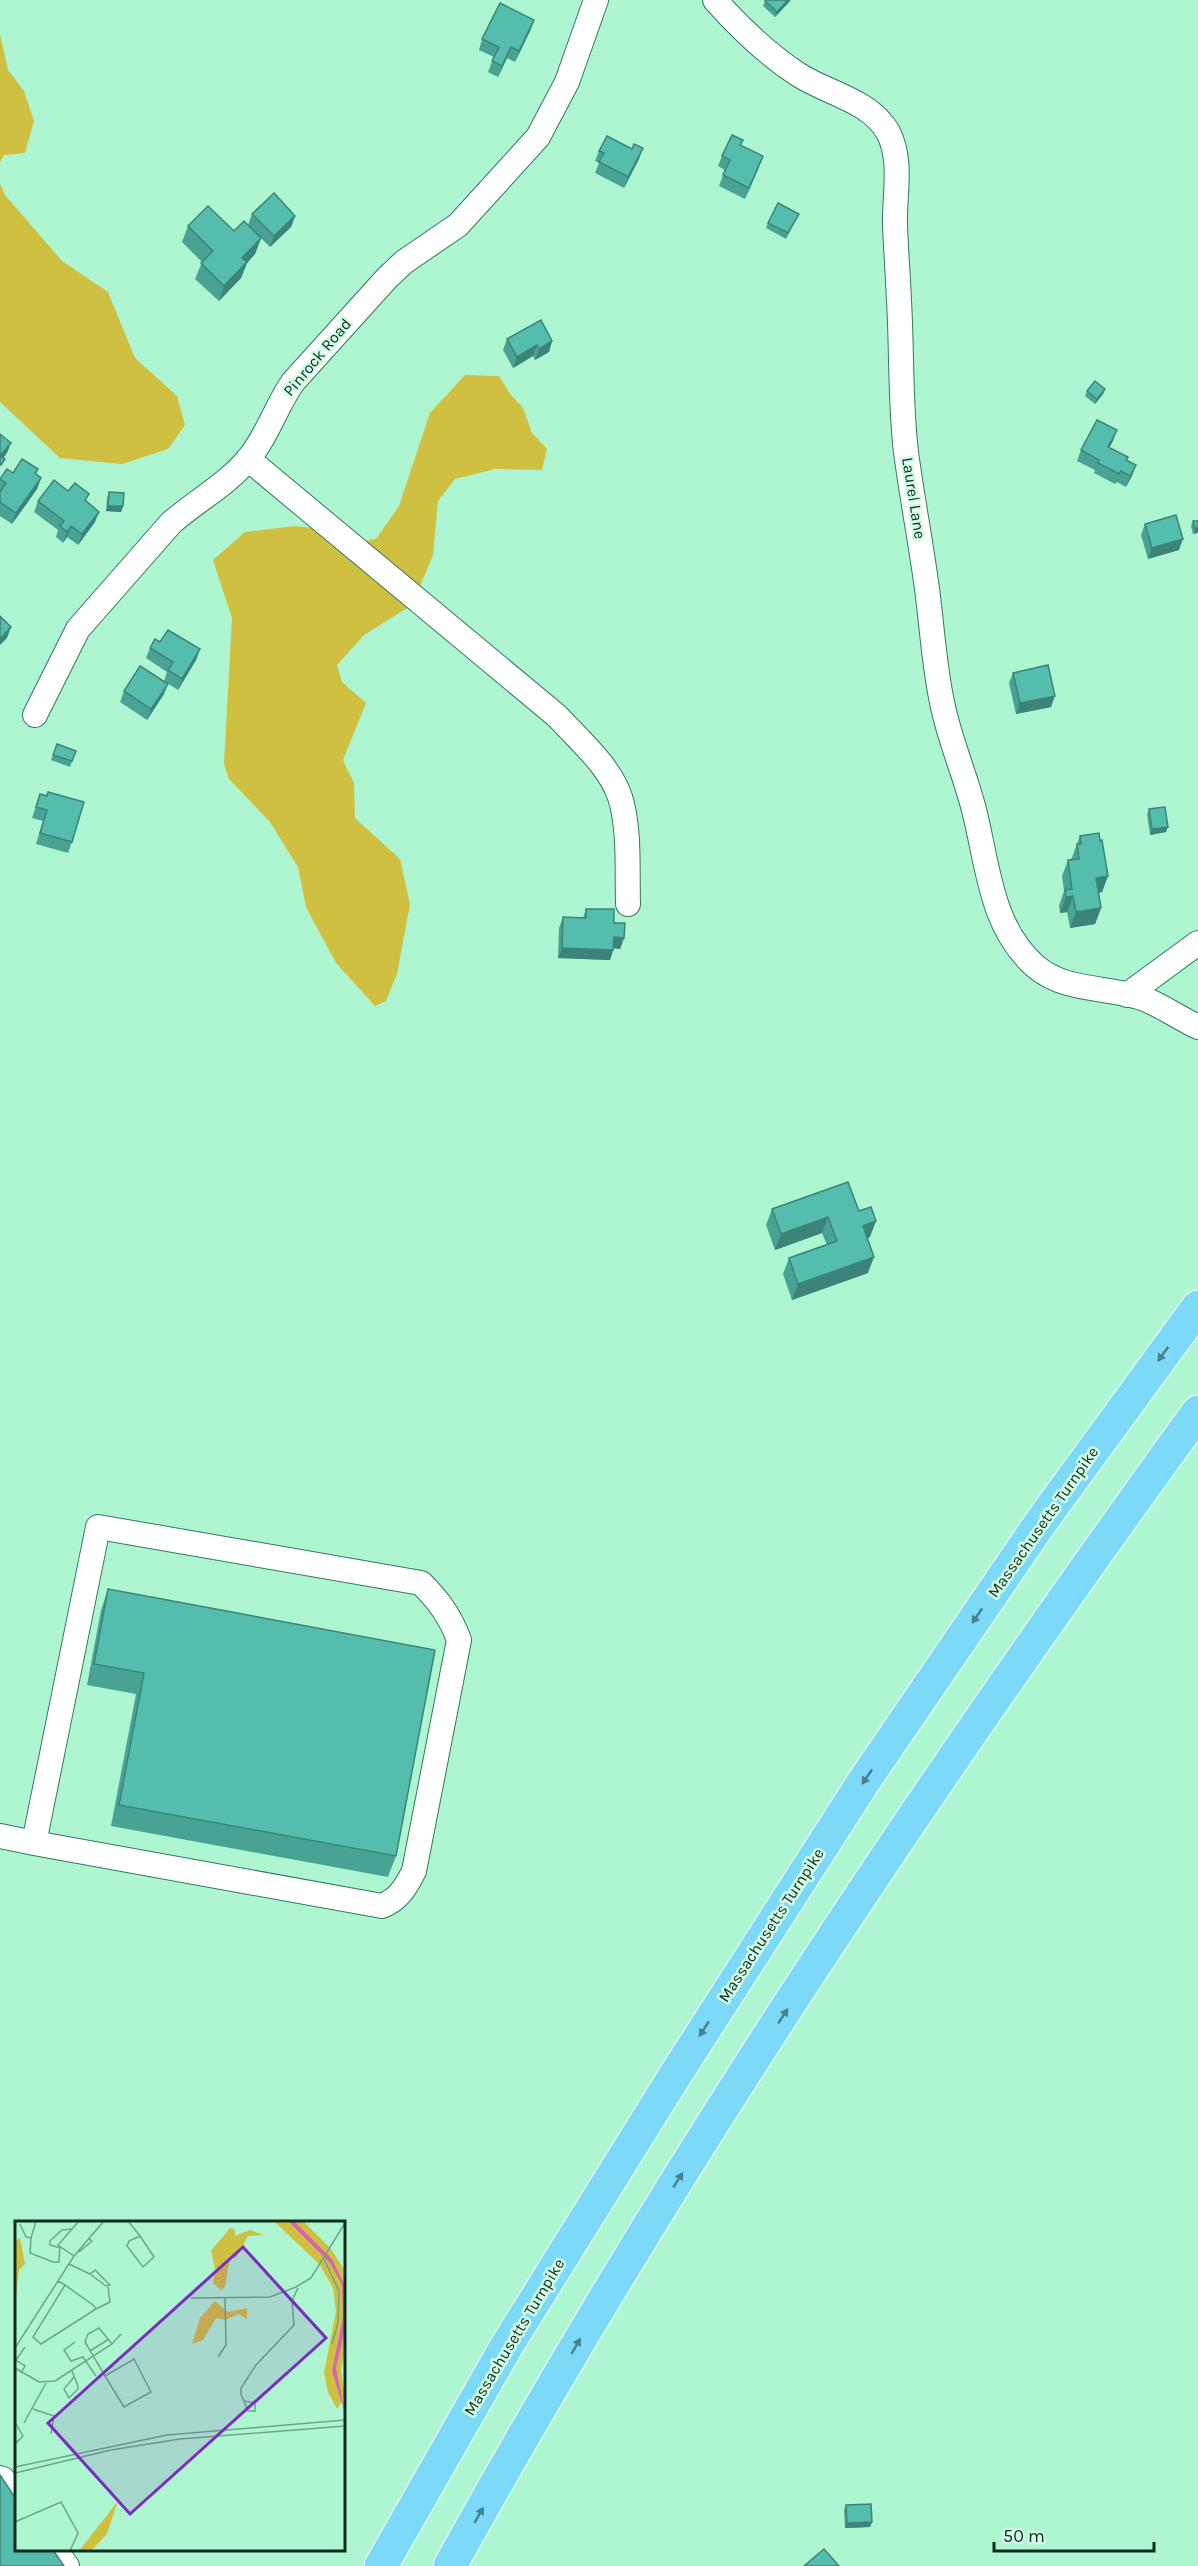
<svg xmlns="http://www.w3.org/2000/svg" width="1198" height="2566" font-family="Karla,sans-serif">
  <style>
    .green { fill: #d0c041 }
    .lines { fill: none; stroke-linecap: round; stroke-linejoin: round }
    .minor-casing { stroke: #32795a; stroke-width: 26 }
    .highway-casing { stroke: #fff; stroke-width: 35 }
    .minor { stroke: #fff; stroke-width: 24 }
    .highway { stroke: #7cd9f8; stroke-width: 33 }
    .wall { fill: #49a395 }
    .shaded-wall { fill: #3c8479 }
    .building { fill: #55bdad; stroke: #3c8479; stroke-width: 1.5 }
    .oneway { fill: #45828c }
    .labels { text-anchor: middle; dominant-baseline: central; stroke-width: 5; stroke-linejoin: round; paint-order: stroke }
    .street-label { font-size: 16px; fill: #0e2c1f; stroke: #d2fce6 }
    .inset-road { fill: none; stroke: #6ea58a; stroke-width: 1.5 }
    .view { fill: #7b2cbf; fill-opacity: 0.15; stroke: #7b2cbf; stroke-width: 3 }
    .inset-edge { fill: none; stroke: #0e2c1f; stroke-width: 3 }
  </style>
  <rect width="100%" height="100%" fill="#aef6d1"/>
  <g class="green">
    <path d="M0,34L8,70L24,91L34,121L25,153L4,155L0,163Z"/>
    <path d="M0,184L5,195L62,261L108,292L135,358L177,396L185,425L168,449L122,464L60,458L0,402Z"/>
    <path d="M465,375L499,376L511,395L523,408L532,433L547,449L542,470L495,469L455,479L438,501L433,555L412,605L364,635L337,665L342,682L366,703L343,760L354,783L355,818L400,859L410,904L397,974L386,1001L375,1006L336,963L306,907L298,867L270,822L229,779L224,764L232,618L213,560L245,532L295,526L323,529L345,545L376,539L399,506L430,413Z"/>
  </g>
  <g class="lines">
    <g class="minor-casing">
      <g id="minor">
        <path d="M715,0C739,27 768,55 799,75C829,94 869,100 888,132C903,161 894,195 895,225C896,251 898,276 899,301C902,351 900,402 906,452C912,498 921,543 927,589C932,626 934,665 942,702C949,739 965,774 974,810C988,864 990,926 1035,966C1065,992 1105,986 1142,998C1161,1005 1179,1018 1198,1027"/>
        <path d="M248,459L557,716C579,740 609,765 620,797C630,828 627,871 628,904"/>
        <path d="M35,715L78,629L171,523C197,500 227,485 249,458C268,435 276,406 293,382L387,278L404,262L458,225L538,137L567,82L596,0"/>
        <path d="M1127,995L1198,943"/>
        <path d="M0,1836L34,1843L382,1906C399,1899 406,1887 414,1871L459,1640C450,1616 439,1601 421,1583L98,1527L34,1843"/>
        <path d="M0,2478L3,2479L16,2497"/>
        <path d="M55,2550L67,2566"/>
      </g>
    </g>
    <g class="highway-casing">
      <g id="highway">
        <path d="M381,2566L506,2347L674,2077L864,1781L1041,1522L1198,1307"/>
        <path d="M450,2566C672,2165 929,1783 1198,1412"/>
      </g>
    </g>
    <use href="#minor" class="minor"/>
    <use href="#highway" class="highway"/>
  </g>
  <g class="wall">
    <path d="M765,1H790L775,17L763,6Z"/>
    <path d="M534,20L530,31L515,62L507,58L498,77L488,72L494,57L479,50L482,39Z"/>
    <path d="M741,146L759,167L745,199L719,186L725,170L718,166L722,156Z"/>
    <path d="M599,151L639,159L624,188L595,173L599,163L595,161Z"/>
    <path d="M252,214L295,216L291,227L270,247L261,238L255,254L247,263L241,278L219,301L195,279L202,262L182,242L188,226L258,235L248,225Z"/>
    <path d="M799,214L786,239L766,228L768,223Z"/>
    <path d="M507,339L552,341L549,352L535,360L533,356L513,368L503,350Z"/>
    <path d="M1105,389L1103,394L1095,404L1085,396L1087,391Z"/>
    <path d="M1117,430L1109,448L1128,457L1127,460L1136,465L1126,487L1117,482L1115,484L1094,473L1095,470L1077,461L1081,450Z"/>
    <path d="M38,469L36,474L41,478L37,489L12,524L0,516V479L13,473Z"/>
    <path d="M68,491L86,501L95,522L78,545L67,537L63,543L56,537L58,530L34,512L38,501Z"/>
    <path d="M109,492L123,506L121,512L106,511L107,498Z"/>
    <path d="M1193,521H1198L1193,534L1191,526Z"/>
    <path d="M1145,524L1179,550L1148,559L1141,535Z"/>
    <path d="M160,642L200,649L196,660L178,690L164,681L167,672L146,658L150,648Z"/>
    <path d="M1013,673L1051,707L1016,714L1009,683Z"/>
    <path d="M124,691L164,694L147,720L120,702Z"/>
    <path d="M57,744L76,751L70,767L51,760Z"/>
    <path d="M40,794L72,842L68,853L36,844L43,821L32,818Z"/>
    <path d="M1149,809L1166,832L1150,835L1147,814Z"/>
    <path d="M1080,836L1100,841L1108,876L1102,892L1099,893L1101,908L1095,924L1070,928L1067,912L1060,913L1059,906L1064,891L1062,876L1068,860H1071Z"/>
    <path d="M586,909L614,923L624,938L620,949L614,948L610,960L558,958L559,928L563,917L583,918Z"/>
    <path d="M772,1209L859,1211L870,1237L867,1238L868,1273L792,1300L783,1274L789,1258L827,1245L822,1233L775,1250L766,1225Z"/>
    <path d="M108,1589L396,1856L388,1877L111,1826L136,1694L87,1685L101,1610Z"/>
    <path d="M846,2505L872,2522L870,2527L845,2528L844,2510Z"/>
  </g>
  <g class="shaded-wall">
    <path d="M788,0H791L775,17L777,12Z"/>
    <path d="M534,20L530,31L515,62L519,51Z"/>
    <path d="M511,47L507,58L498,77L502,66Z"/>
    <path d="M643,148L639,159L624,188L628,177Z"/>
    <path d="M763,156L759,167L745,199L749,188Z"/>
    <path d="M295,216L291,227L270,247L274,236Z"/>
    <path d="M261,238L255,254L247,263L241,278L219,301L224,286L242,258Z"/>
    <path d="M552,341L549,352L535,360L539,349Z"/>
    <path d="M537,345L533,356L513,368L517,357Z"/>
    <path d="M1105,389L1103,394L1095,404L1097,399Z"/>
    <path d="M1117,430L1113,441L1104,458L1108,447Z"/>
    <path d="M11,443L7,453L0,462V456Z"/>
    <path d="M1136,465L1132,476L1126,487L1130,476Z"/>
    <path d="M41,478L37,489L12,524L16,513Z"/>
    <path d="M108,506H123L121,512L106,511Z"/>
    <path d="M99,512L95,522L78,545L82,534Z"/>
    <path d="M71,526L67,537L63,543L67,532Z"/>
    <path d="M1195,528H1198V533L1193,534Z"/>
    <path d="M1183,539L1179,550L1148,559L1152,548Z"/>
    <path d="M11,627L7,638L0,645V639Z"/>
    <path d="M200,649L196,660L178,690L182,679Z"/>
    <path d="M168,684L164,694L147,720L151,709Z"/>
    <path d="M1055,696L1051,707L1016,714L1020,703Z"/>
    <path d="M1168,827L1166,832L1150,835L1152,829Z"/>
    <path d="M1108,876L1102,892L1091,894L1096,878Z"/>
    <path d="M1073,896L1067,912L1060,913L1066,897Z"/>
    <path d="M1101,908L1095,924L1070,928L1076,912Z"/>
    <path d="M614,937L624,938L620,949L610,948Z"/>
    <path d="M562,948L613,950L610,960L558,958Z"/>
    <path d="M828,1217L822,1233L775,1250L781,1234Z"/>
    <path d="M876,1221L870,1237L857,1242L863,1226Z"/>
    <path d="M874,1257L868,1273L792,1300L798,1284Z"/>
    <path d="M872,2522L870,2527L845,2528L847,2523Z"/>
  </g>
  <g class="building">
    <path d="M766,0H788L777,12L765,1Z"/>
    <path d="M500,3L534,20L519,51L511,47L502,66L492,61L499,47L482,39Z"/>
    <path d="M732,135L743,140L740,145L763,156L749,188L723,175L730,160L722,156Z"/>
    <path d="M607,136L632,149L634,144L643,148L628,177L599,162L604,153L599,151Z"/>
    <path d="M274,193L295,216L274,236L252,214Z"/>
    <path d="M778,203L799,214L788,233L768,223Z"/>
    <path d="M208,206L234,231L244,221L261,238L242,258L247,262L224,286L201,263L213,251L188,226Z"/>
    <path d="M541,320L552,341L539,349L537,345L517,357L507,339Z"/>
    <path d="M1095,381L1105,389L1097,399L1087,391Z"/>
    <path d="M1097,420L1117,430L1108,447L1128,457L1126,460L1136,465L1130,476L1121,471L1119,474L1098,463L1099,460L1081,450Z"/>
    <path d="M0,434L11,443L0,456L5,459L1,465L0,464Z"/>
    <path d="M22,459L38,469L35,473L41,478L16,513L0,502V492L6,483L0,479L7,469L13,473Z"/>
    <path d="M54,480L68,491L75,483L89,494L85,500L99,512L82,534L71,526L67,532L60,526L64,521L38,501Z"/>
    <path d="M109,492L124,493L123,506H108Z"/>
    <path d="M1176,515L1183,539L1152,548L1145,524Z"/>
    <path d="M1193,521H1198V528H1195Z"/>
    <path d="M0,616L11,627L0,639Z"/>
    <path d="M168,630L200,649L182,679L168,670L173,662L150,648L155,639L160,642Z"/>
    <path d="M1048,665L1055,696L1020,703L1013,673Z"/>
    <path d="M140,666L168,684L151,709L124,691Z"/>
    <path d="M57,744L76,751L72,761L53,755Z"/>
    <path d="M48,792L84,802L72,842L40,833L47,810L36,807L40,794L47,796Z"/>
    <path d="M1165,807L1168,827L1152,829L1149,809Z"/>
    <path d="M1099,833L1100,841L1102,840L1108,876L1096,878L1101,908L1076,912L1073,896L1066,897L1065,890L1072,889L1068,860L1079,859L1077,844H1081L1080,836Z"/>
    <path d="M586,909H614V923H625L624,938L614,937L613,950L562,948L563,917L586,918Z"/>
    <path d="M848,1182L859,1211L871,1207L876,1221L863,1226L874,1257L798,1284L789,1258L837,1241L828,1217L781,1234L772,1209Z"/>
    <path d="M108,1589L435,1650L396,1856L119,1805L144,1673L94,1664Z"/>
    <path d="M0,2475L16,2499V2550H53L64,2566H0Z"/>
    <path d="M871,2504L872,2522L847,2523L846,2505Z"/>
    <path d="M824,2549L839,2566H804Z"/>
  </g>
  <defs><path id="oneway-solid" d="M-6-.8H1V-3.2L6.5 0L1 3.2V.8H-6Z" transform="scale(1.5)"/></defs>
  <g class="oneway">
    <use href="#oneway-solid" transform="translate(1163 1354) rotate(126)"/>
    <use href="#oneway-solid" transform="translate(977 1616) rotate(124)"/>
    <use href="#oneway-solid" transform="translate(867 1777) rotate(124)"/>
    <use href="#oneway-solid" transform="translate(783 2016) rotate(-57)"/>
    <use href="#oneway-solid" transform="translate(704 2029) rotate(123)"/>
    <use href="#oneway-solid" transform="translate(678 2180) rotate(-58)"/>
    <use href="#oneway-solid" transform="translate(576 2346) rotate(-60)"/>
    <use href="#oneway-solid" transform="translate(479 2515) rotate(-60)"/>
  </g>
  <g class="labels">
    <g class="street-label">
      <text transform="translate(317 357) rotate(-50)">Pinrock Road</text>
      <text transform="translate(914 498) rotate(81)">Laurel Lane</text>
      <text transform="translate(1043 1522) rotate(-55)">Massachusetts Turnpike</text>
      <text transform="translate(771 1925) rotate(-57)">Massachusetts Turnpike</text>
      <text transform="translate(514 2337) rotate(-59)">Massachusetts Turnpike</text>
    </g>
  </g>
  <g transform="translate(15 2221)">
    <rect width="330" height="330" fill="#aef6d1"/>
    <path d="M259,0H288L316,28L330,50V130L326,149L330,175L322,188L313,171L309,152L321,90L318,67L305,44ZM215,7L220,9V15L235,9L248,14L233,15L221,37H215L210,66L206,69L198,62L200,47L196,30ZM5,17L10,43L4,49L0,84V20ZM200,80L213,91L232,87V98L223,93L211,99L201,97L188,119L177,123L185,97ZM103,280L92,313L76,330H64Z" fill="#d0c041"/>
    <path d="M273,0H279L317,38L330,65V108L321,147L330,192L317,150L328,96L327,64L315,42Z" fill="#d666b0"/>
    <path class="inset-road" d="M113,0L125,15L139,36L128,46L112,25L114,20L125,15M5,3L11,16L16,17L21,0M16,17L15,32L38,41H44L45,25M45,27L35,24V20L47,9L57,8M64,31L77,20L73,17M59,35L43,24L64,0M309,38L324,70L323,102L317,123M54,43L75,53L80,49L95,64L91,65L75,53M43,60L50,64L78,84L81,88L26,123L18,116L50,64M176,77L255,76L281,66L296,57L330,2M81,88L95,81L93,66M60,121L49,129L56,140L68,136L81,155M0,127L59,35L89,0M75,130L94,118M203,136L211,124L210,76M0,147L24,161L40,160L97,123L106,113M57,150L63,165V168L54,177L49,168L59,156M6,152L10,145L1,139L10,126M90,155L119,138L136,171L109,186L90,155L70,121L73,113L84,107L97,123M230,180L240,182V190H233L226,173V167L241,144L279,104L277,80L283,67M18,188L39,195L36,213M0,201L8,215L0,223M9,202L31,162M0,246L152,214L330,199M0,252L96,229L165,218L330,205M0,301L46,281L63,312L55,330"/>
    <path class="view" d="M228,26L311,117L115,293L33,202Z"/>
    <rect width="330" height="330" class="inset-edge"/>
  </g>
  <path d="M994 2542v9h160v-9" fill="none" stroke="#0e2c1f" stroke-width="3"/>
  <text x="1003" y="2542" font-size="18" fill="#0e2c1f" stroke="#d2fce6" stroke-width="4.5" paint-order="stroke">50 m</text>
</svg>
